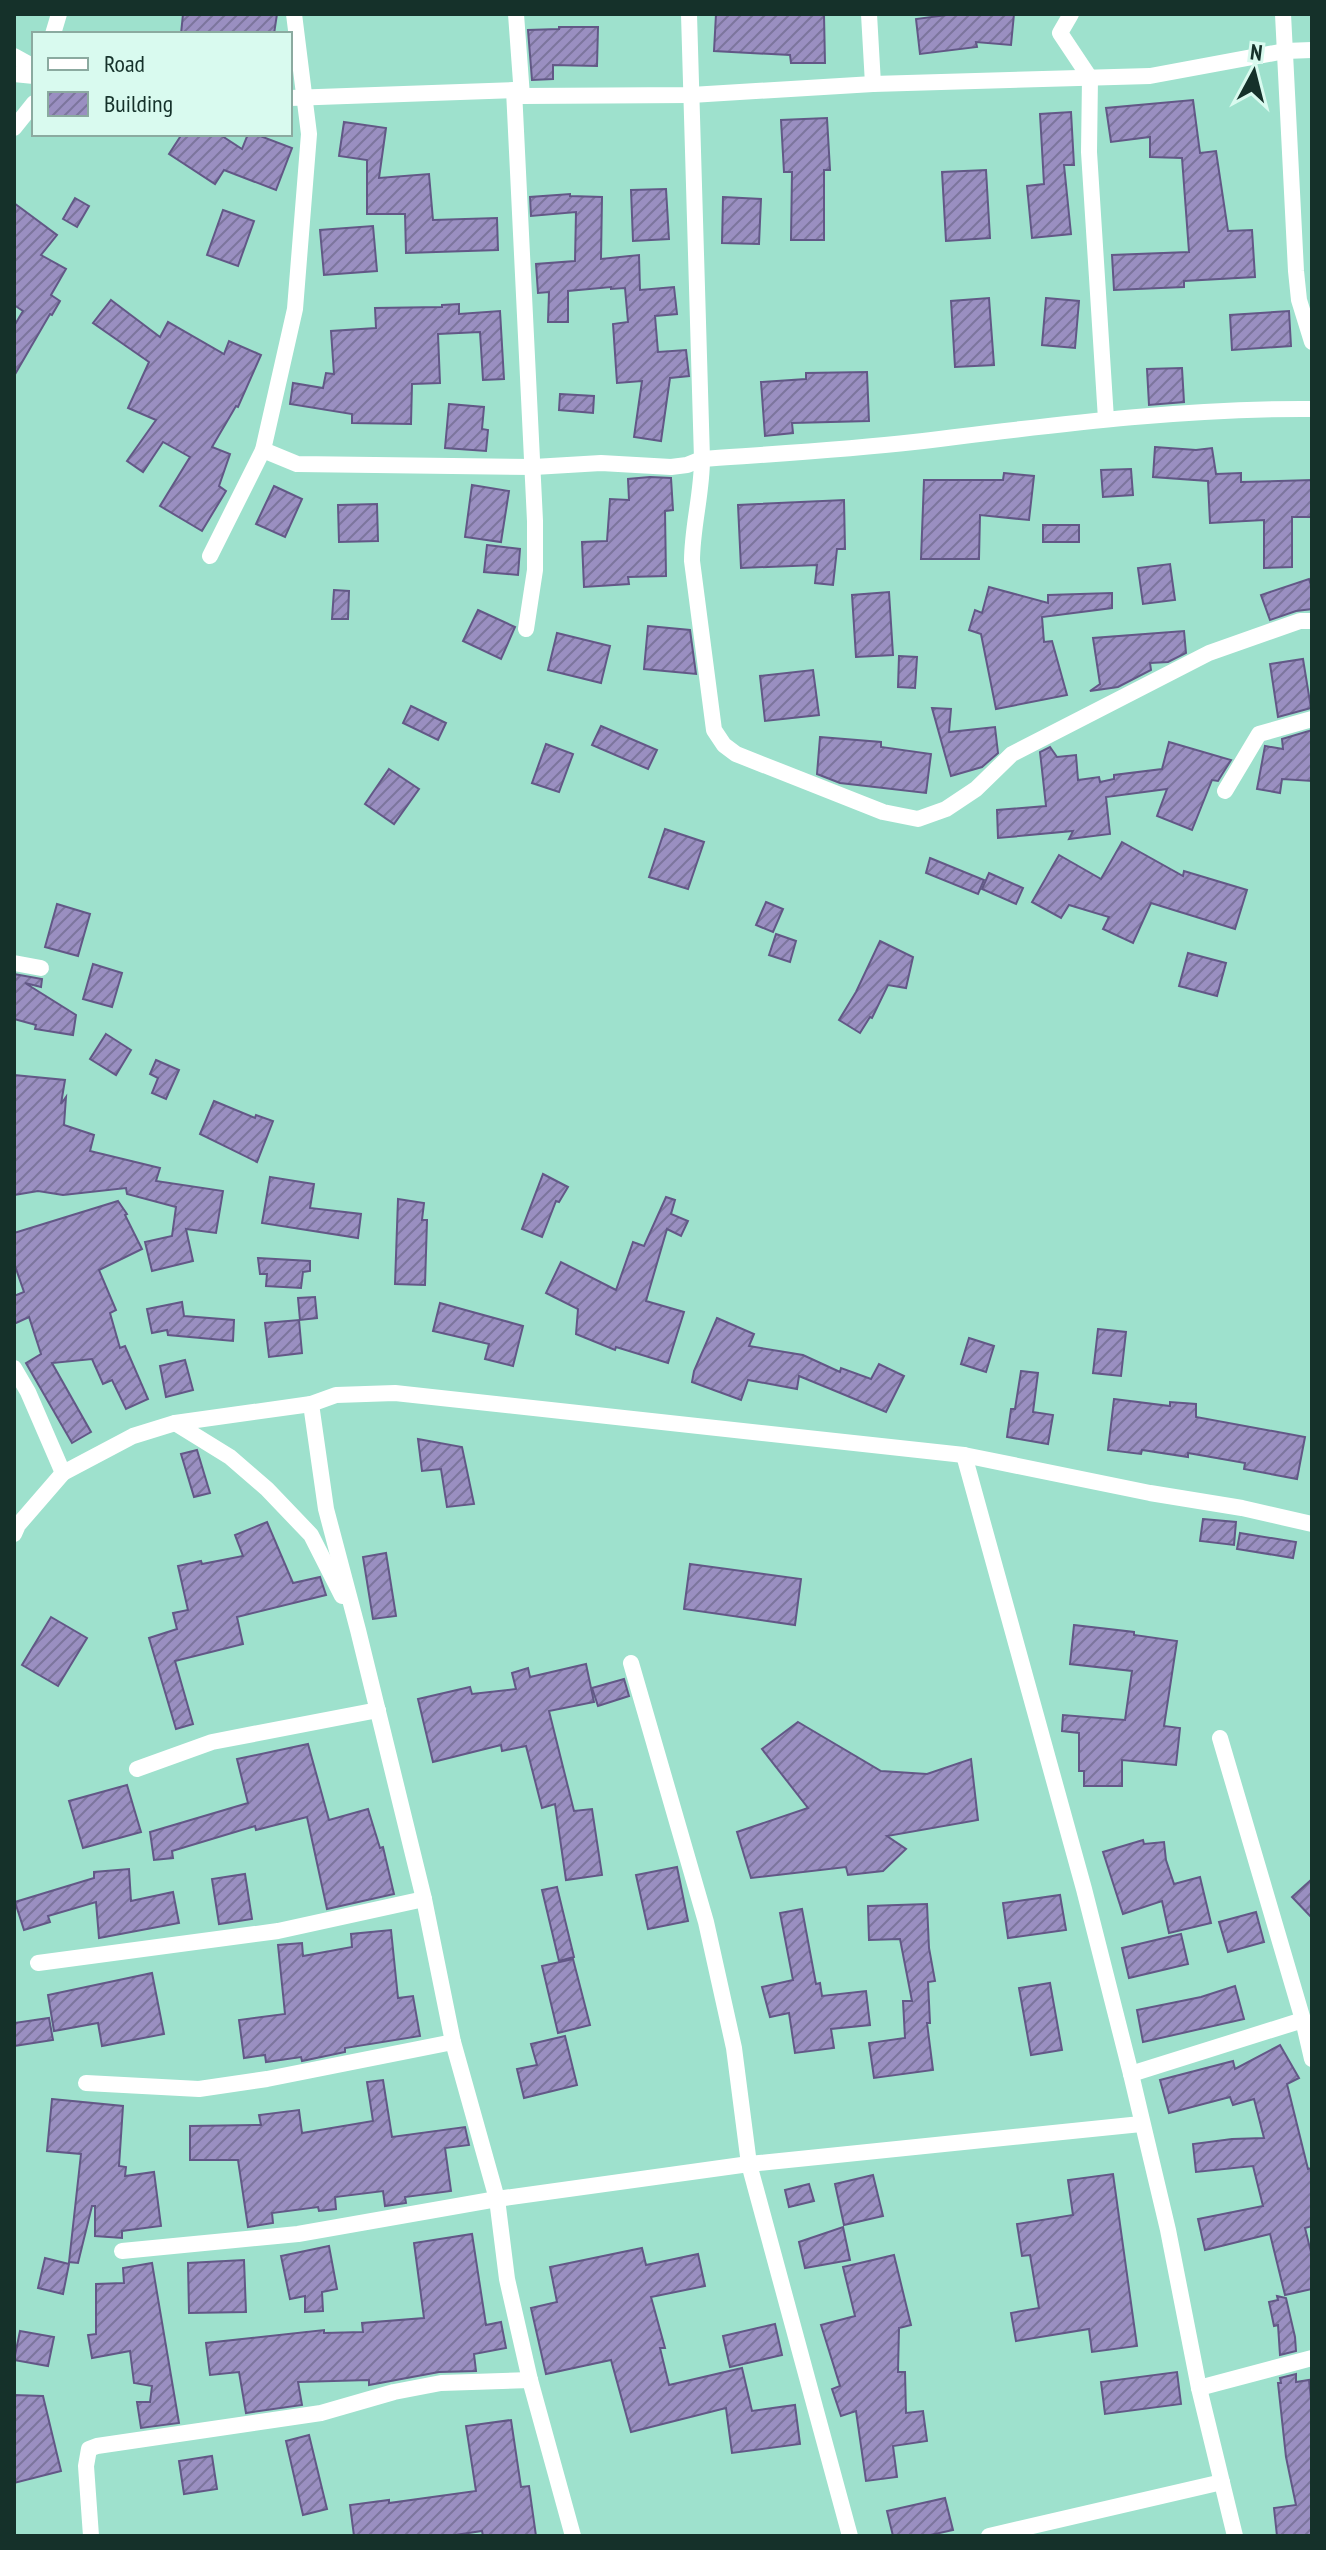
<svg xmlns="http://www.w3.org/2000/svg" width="1326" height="2550" font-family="'PT Sans Narrow',sans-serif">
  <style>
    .building { fill: url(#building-hatch); stroke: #625886; stroke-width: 2 }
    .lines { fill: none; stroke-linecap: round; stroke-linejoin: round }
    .minor { stroke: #fff; stroke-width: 16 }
  </style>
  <defs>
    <pattern id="building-hatch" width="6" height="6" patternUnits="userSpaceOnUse" patternTransform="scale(2)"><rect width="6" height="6" fill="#9a8fc1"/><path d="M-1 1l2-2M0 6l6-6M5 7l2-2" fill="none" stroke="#7c759d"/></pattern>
  </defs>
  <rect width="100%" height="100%" fill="#9ee1cd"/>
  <g class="building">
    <path d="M183,14H277L274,34H181Z"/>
    <path d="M716,14L824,15L825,63H791L790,55L714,51Z"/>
    <path d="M954,14H1014L1011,45L976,42L977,47L920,54L916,19Z"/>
    <path d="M559,27H598L597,66L553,65V79L532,80L528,30L559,29Z"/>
    <path d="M1193,100L1200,153L1216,151L1228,231L1252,230L1255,277L1184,281V287L1114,290L1112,255L1189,252L1182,158L1150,157V137L1111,142L1106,108Z"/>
    <path d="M1071,112L1074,165H1064L1071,234L1032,238L1027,186L1044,184L1040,114Z"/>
    <path d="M827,118L830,170H824V240H791L792,172H784L781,120Z"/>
    <path d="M344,122L386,128L379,178L429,174L433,220L497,218L498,250L406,253L405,214H367V160L339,156Z"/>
    <path d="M182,134H219L242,149L248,134H255L292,148L276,190L224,170L215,184L169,154Z"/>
    <path d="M986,170L990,238L946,241L942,172Z"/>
    <path d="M666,189L669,239L633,241L631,190Z"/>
    <path d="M570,194V196L602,197L601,259L639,255L640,290L674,287L677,314L655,316L658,352L686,350L689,376L670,378L661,441L634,437L642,381L617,383L613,324L628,322L625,288L611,289V287L568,291V322H548L549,292L538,293L536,264L575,261L576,212L531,216L530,197Z"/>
    <path d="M723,197L761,199L759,244L722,243Z"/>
    <path d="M75,198L89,206L77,227L63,219Z"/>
    <path d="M14,203L57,235L41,255L66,269L51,295L60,301L52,315L50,314L14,376V326L23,311L14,305Z"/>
    <path d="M223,210L254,221L238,266L207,255Z"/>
    <path d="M373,226L377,271L324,275L320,230Z"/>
    <path d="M989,298L994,365L955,367L951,301Z"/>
    <path d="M1046,298L1079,301L1075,348L1042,345Z"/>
    <path d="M111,300L160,337L168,322L224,354L229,341L261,355L238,407L236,406L212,447L230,454L219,486L226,491L202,531L160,506L190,457L163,442L143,472L127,461L156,420L128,408L149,362L93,323Z"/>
    <path d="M459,304V314L500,311L504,379L483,380L480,332L438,334L440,383L412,384L411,424L352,423V414L290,404L293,383L323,388L326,373L334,374L331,331L376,328L375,308L442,307V305Z"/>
    <path d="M1289,311L1291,346L1232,350L1230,315Z"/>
    <path d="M1182,368L1184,402L1149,405L1147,369Z"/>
    <path d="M867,372L869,421L792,423L793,433L765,436L761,382L806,379V373Z"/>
    <path d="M560,394L594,396L593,413L559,410Z"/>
    <path d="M449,404L484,407L482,429L488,430L486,451L445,448Z"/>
    <path d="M1155,447L1196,450L1212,448L1216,474L1241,473V482L1312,480V517H1292V567L1264,568V520L1210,523L1208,481L1153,477Z"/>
    <path d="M1131,469L1133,495L1103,497L1101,470Z"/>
    <path d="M1004,473L1034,476L1029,520L980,515L979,559H921L924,480H1003Z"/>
    <path d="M650,477L671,478L673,510L665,511L666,576L628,577L629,584L584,587L582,542L607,541L610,499L629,500L628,479Z"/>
    <path d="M472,485L509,491L501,542L465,537Z"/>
    <path d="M274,486L302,499L285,537L256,524Z"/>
    <path d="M844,500L845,549H837L833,585L815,583L817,565L741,568L738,505Z"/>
    <path d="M377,504L378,541L339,542L338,505Z"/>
    <rect x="1043" y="525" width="36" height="17"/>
    <path d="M487,545L520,549L518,575L484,572Z"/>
    <path d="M1170,564L1175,600L1143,604L1138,568Z"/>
    <path d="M1309,579L1312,588V609L1296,611L1270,620L1261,595Z"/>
    <path d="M989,587L1048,603V595L1112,593V608L1042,617L1044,642L1052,641L1067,695L996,709L981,634L969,630L975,610L982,613Z"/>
    <path d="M334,590L349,591L348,619H332Z"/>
    <path d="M889,592L893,655L856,657L852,595Z"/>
    <path d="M478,610L515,627L501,659L463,641Z"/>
    <path d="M648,626L690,630L696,674L644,669Z"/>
    <path d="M1184,631L1186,653L1168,662L1150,663L1151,670L1118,687L1090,691L1100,684L1093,638Z"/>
    <path d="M557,633L610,646L601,683L548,670Z"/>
    <path d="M899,656L917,657L915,688L898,687Z"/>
    <path d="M1303,659L1311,708L1278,717L1270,664Z"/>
    <path d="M813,670L819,715L765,721L760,676Z"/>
    <path d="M411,706L446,723L438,740L403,723Z"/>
    <path d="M932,708L951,709L949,732L995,727L998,753L982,767L951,776Z"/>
    <path d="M601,726L657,750L648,769L592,745Z"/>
    <path d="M1312,730V781L1282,779L1280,793L1257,789L1265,746L1283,749L1282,739Z"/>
    <path d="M820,737L881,742V747L931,754L926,793L840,783L817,774Z"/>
    <path d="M1169,742L1231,760L1218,781L1212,780L1192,830L1157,816L1167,789L1106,797L1110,834L1069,839L1073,831L998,838L997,810L1046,806L1040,752L1050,747L1057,757L1076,755L1078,780L1099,777L1100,782L1114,779V775L1162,769Z"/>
    <path d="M546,744L573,754L559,792L532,783Z"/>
    <path d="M389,769L419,789L394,824L365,804Z"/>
    <path d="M665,829L704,842L688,889L649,877Z"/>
    <path d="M1122,842L1183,876L1184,871L1247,890L1235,929L1151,903L1133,943L1103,929L1109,917L1069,905L1061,918L1032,902L1059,855L1101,879Z"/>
    <path d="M930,858L984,880L978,894L926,873Z"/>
    <path d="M989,873L1023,888L1016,904L982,889Z"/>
    <path d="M766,902L783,909L773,932L756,925Z"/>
    <path d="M57,904L90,914L78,956L45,947Z"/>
    <path d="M776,934L796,941L790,962L769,955Z"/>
    <path d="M880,941L913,957L906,988L888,985L872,1018L870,1017L860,1033L839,1020L856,992Z"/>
    <path d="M1188,953L1226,963L1217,996L1179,986Z"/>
    <path d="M93,964L122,973L112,1007L83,999Z"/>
    <path d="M14,974L42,979L41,987L25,983L76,1015L73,1035L35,1029L36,1025L14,1019Z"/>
    <path d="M106,1034L131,1050L116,1075L90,1059Z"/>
    <path d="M156,1060L179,1070L166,1099L152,1093L158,1078L150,1074Z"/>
    <path d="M14,1075L65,1080L61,1104L66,1097L64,1125L94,1135L90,1151L160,1168L156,1181L223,1191L216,1233L186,1229L193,1261L152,1271L145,1242L172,1236L176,1207L127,1194L126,1188L63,1195L38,1191L14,1195Z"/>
    <path d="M214,1101L255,1118L256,1115L273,1121L257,1162L200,1134Z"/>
    <path d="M543,1174L568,1187L559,1202L556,1201L542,1237L522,1229Z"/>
    <path d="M270,1177L314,1184L310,1208L361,1214L358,1238L262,1223Z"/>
    <path d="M666,1197L675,1200L671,1214L688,1221L681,1236L667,1229L646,1301L684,1312L668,1363L616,1347L615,1350L576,1334L578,1309L546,1293L561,1262L616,1290L633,1242L644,1246Z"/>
    <path d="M398,1199L424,1203L422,1220H427L425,1285L395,1284Z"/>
    <path d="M118,1201L127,1214L125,1215L142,1249L99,1270L116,1310L110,1313L120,1348L125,1346L148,1399L126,1409L112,1380L103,1384L92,1359L52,1363L91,1432L72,1443L26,1363L41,1354L29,1317L14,1324V1296L24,1292L14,1263V1233Z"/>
    <path d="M258,1258L310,1261V1271L303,1272L301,1288L266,1286L267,1274H260Z"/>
    <path d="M315,1297L317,1318L300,1320L298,1298Z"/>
    <path d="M182,1302L184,1316L234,1320L233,1341L168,1335L167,1330L152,1333L147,1309Z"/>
    <path d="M440,1303L523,1326L513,1366L485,1359L489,1344L433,1331Z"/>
    <path d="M717,1318L754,1334L749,1346L803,1355L840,1372L841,1368L871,1379L879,1364L904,1376L886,1412L799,1376L797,1389L748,1380L741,1400L692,1382L694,1371Z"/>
    <path d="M299,1320L302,1353L269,1357L265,1323Z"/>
    <path d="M1098,1329L1126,1332L1121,1376L1093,1373Z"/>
    <path d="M969,1338L994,1346L986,1372L961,1364Z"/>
    <path d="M185,1360L193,1390L166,1397L160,1366Z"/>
    <path d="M1021,1371L1038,1373L1033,1412L1053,1415L1048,1444L1007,1437L1011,1409H1015Z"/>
    <path d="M1114,1399L1170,1406V1402L1196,1404V1417L1305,1437L1297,1479L1244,1469L1245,1463L1188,1453V1457L1142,1450L1141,1454L1108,1450Z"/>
    <path d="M418,1439L462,1447L474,1504L447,1507L441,1469L422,1471Z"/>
    <path d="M197,1450L210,1493L194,1497L181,1454Z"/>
    <path d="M1203,1519L1236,1522L1234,1545L1200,1541Z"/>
    <path d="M267,1522L293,1583L320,1577L326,1595L237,1617L243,1644L175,1661L193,1724L176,1729L149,1638L177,1629L173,1613L188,1610L178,1566L201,1561L202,1564L243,1556L235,1535Z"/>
    <path d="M1240,1533L1296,1542L1293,1558L1237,1549Z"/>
    <path d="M386,1553L396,1616L373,1619L363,1557Z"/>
    <path d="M690,1564L801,1579L795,1625L684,1609Z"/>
    <path d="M51,1617L87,1638L58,1686L22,1665Z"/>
    <path d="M1074,1625L1134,1632V1635L1177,1641L1164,1726L1180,1728L1176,1765L1122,1760V1786H1084V1771H1079V1733L1062,1731L1063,1715L1125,1720L1132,1671L1070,1664Z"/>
    <path d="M586,1664L594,1702L549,1711L574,1811L592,1809L602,1875L566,1880L555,1804L542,1808L526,1746L502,1751L501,1745L433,1762L418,1699L470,1687L472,1694L516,1689L512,1673L528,1668L530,1677Z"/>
    <path d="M624,1679L629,1696L598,1706L592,1688Z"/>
    <path d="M798,1722L881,1771L927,1774L971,1759L978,1820L887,1836L906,1849L883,1871L848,1875L846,1867L751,1878L737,1832L808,1808L762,1749Z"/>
    <path d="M308,1744L329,1820L368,1809L380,1848L383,1847L394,1894L327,1909L307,1817L256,1830L255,1826L172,1851L173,1858L154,1860L150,1832L248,1803L237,1759Z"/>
    <path d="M127,1785L141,1832L83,1848L69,1801Z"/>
    <path d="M1143,1840L1144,1844L1164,1842L1166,1860L1174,1884L1200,1877L1211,1923L1169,1933L1162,1901L1123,1914L1103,1852Z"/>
    <path d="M677,1867L688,1921L648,1929L636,1875Z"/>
    <path d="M129,1869L131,1901L173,1892L179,1923L99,1938L96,1902L48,1916L50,1922L24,1930L15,1902L94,1878V1872Z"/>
    <path d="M245,1874L252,1919L219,1924L212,1879Z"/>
    <path d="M1312,1879V1918L1292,1897Z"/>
    <path d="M557,1887L574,1957L559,1961L542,1890Z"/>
    <path d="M1060,1895L1066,1930L1008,1938L1003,1903Z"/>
    <path d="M927,1904L929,1948L935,1981L928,1982L930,2023H927L933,2070L874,2078L869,2043L905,2038L903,2001H912L900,1939L869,1940L868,1906Z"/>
    <path d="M802,1909L816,1984L820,1983L822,1996L866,1991L870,2025L831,2029L834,2048L795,2053L789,2013L770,2017L762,1987L793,1980L780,1913Z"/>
    <path d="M1256,1912L1264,1942L1228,1952L1219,1922Z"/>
    <path d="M391,1930L398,1998L413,1996L420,2036L345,2048V2052L302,2061L301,2057L266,2062L265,2055L244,2058L239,2020L285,2014L278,1945L302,1943L303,1956L352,1947L351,1934Z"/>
    <path d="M1181,1934L1188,1964L1129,1978L1122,1948Z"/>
    <path d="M573,1959L590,2025L558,2033L542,1966Z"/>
    <path d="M152,1973L164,2034L102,2046L98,2023L54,2031L48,1995Z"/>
    <path d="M1050,1983L1062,2050L1031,2055L1019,1988Z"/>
    <path d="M1235,1986L1244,2019L1143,2042L1137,2010L1201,1997Z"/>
    <path d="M49,2018L53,2040L14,2046V2023Z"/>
    <path d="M565,2036L577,2085L524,2098L517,2069L537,2065L531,2044Z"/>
    <path d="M1280,2045L1299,2078L1287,2084L1308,2169L1312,2168V2226L1305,2228L1312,2256V2289L1285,2295L1270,2234L1205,2250L1198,2219L1263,2206L1253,2166L1196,2172L1193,2144L1232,2139L1264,2138L1254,2099L1233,2105L1230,2097L1169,2113L1160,2080L1233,2061L1235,2069Z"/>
    <path d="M383,2080L392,2137L465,2127L469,2145L445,2148L451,2191L405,2197L406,2203L385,2206L383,2191L335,2197L336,2209L319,2211L318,2207L272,2213L273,2223L248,2227L238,2160H190V2126L261,2125L259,2115L299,2110L302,2133L373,2121L367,2082Z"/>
    <path d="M52,2099L123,2106L119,2166L126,2167L125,2176L154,2172L161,2226L122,2231V2238L95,2236V2206H92L78,2263L69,2262L81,2154L47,2151Z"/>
    <path d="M1113,2174L1137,2346L1092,2352L1089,2329L1016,2341L1011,2313L1039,2308L1030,2255L1022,2256L1017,2224L1073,2215L1068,2180Z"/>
    <path d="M873,2175L883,2216L844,2225L835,2184Z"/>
    <path d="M809,2184L814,2201L789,2207L785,2190Z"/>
    <path d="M843,2227L850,2260L805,2268L799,2242Z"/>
    <path d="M472,2234L486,2325L501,2322L506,2348L474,2354L476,2371L439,2372L369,2385V2380L298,2382L302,2405L246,2413L239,2372L210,2375L206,2343L324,2330V2333L363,2332L362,2323L424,2318L414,2243Z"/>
    <path d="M329,2246L337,2289L322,2292L323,2311L305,2312V2296L290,2299L281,2256Z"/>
    <path d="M642,2248L646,2265L698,2254L705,2286L651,2297L665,2348H660L669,2385L742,2368L752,2411L795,2405L800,2444L732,2453L726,2408L631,2432L611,2360L546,2374L531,2308L557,2302L550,2267Z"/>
    <path d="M894,2255L911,2325L899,2328L898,2372H905L906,2413L923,2411L927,2441L893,2446L897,2477L866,2481L856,2411L841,2416L832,2389L840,2386L821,2325L855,2316L843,2267Z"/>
    <path d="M45,2258L69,2264L63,2294L38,2288Z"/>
    <path d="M244,2260L246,2312L189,2313L188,2263Z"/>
    <path d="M152,2263L179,2423L141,2428L137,2402H150L152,2386L134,2383L130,2351L92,2358L88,2335L96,2334V2284L124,2283L123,2268Z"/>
    <path d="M1277,2296L1286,2298L1295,2337L1296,2351L1280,2355L1278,2325L1274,2326L1269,2302L1278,2300Z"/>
    <path d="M775,2324L782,2355L730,2367L723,2336Z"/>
    <path d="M20,2331L54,2337L48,2366L14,2360Z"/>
    <path d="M1177,2372L1181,2404L1105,2414L1101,2382Z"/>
    <path d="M1296,2374V2382L1309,2380L1312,2408V2536H1277L1274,2508L1296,2505L1286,2457L1278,2383H1281L1280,2378Z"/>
    <path d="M14,2395L43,2396L61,2471L14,2483Z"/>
    <path d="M511,2420L521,2487L529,2486L536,2536H483L482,2531L449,2536H354L350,2505L389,2500V2503L476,2491L466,2426Z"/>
    <path d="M309,2435L327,2509L303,2515L286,2441Z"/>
    <path d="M212,2456L217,2489L184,2494L179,2461Z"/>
    <path d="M945,2498L953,2530L926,2536H893L887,2511Z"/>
  </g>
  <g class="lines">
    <g class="minor">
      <path d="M516,14L522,96"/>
      <path d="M689,14L702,459C702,494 692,527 692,561L714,730L724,745L736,754L883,812L918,819L946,809L976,789L1012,754L1209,653L1300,621H1312"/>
      <path d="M869,14L873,84"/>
      <path d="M1071,14L1060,33L1090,78L1089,152L1106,419"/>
      <path d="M1283,14L1296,271L1299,300L1312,342"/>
      <path d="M53,34L59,14"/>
      <path d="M14,56L34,67"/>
      <path d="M14,74L34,76"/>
      <path d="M514,90L535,521V570L526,629"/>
      <path d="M290,98L514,90L522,96L691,95L873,84L1150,76L1285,51L1312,50"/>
      <path d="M14,128L34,103"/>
      <path d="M263,450L297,464L534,467L601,463L671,467L687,465L702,459C773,454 843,450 914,442C1046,426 1178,408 1312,409"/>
      <path d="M210,556L263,450L295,309L309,134L294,14"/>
      <path d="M1225,791L1259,734L1312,719"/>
      <path d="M14,963L41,968"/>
      <path d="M14,1368L28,1392L63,1473"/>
      <path d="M311,1404L326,1509L358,1630L424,1899L453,2042L497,2199L507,2279L530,2380L573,2536"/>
      <path d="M175,1423L230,1457L267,1489L311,1535L342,1596"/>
      <path d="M964,1455L1084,1889L1131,2074L1168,2230L1199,2388L1235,2536"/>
      <path d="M14,1534L18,1525L63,1473L133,1436L175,1423L311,1404L336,1395L395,1393L964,1455L1150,1493L1242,1508L1312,1524"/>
      <path d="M631,1663L706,1922L734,2048L749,2164L850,2536"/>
      <path d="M1220,1738L1303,2020L1312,2059"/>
      <path d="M137,1769L212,1742L378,1710"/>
      <path d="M38,1963L278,1931L424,1899"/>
      <path d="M1131,2074L1303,2020"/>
      <path d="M86,2083L199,2089L267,2079L453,2042"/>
      <path d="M122,2251L298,2234L497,2199L749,2164L1141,2124"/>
      <path d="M1199,2388L1312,2358"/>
      <path d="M91,2536L86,2466L89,2449L97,2446L321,2413L394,2392L441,2383L530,2380"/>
      <path d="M989,2536L1222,2482"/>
    </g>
  </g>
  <rect width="1326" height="2550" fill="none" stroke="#15312a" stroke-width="32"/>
  <rect x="32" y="32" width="260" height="104" fill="#d9faef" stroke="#8baaa0" stroke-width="2"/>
  <rect x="48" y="58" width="40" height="12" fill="#ffffff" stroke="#8baaa0" stroke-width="2"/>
  <text x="104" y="72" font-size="24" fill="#15312a">Road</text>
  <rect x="48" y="92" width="40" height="24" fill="url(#building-hatch)" stroke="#8baaa0" stroke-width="2"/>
  <text x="104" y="112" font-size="24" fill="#15312a">Building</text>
  <g transform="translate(1254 72) rotate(7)" stroke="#d9faef" stroke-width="6" paint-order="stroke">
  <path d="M0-6L14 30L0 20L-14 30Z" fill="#15312a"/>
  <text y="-12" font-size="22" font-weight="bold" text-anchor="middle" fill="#15312a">N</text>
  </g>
</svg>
